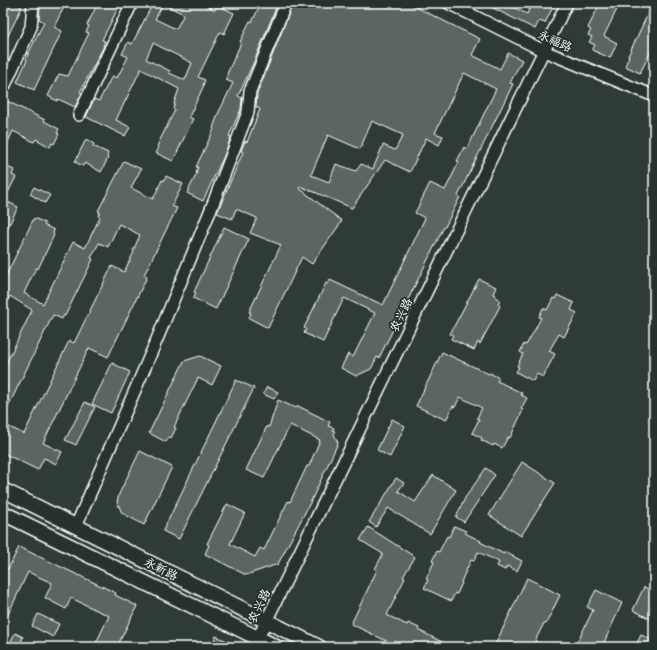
<svg xmlns="http://www.w3.org/2000/svg" width="657" height="650" font-family="'Shantell Sans','LXGW WenKai TC',sans-serif">
  <style>
    .building { fill: #5b6661; stroke: #fff; fill-rule: evenodd }
    .lines { fill: none; stroke-linecap: round; stroke-linejoin: round }
    .minor-casing { stroke: #fff; stroke-width: 14 }
    .major-casing { stroke: #fff; stroke-width: 17 }
    .minor { stroke: #26332d; stroke-width: 11 }
    .major { stroke: #26332d; stroke-width: 14 }
    .labels { text-anchor: middle; dominant-baseline: central; stroke-width: 3.5; stroke-linejoin: round; paint-order: stroke }
    .street-label { font-size: 12px; fill: #fff; stroke: #26332d }
  </style>
  <rect width="100%" height="100%" fill="#2f3b35"/>
  <filter id="ink" filterUnits="userSpaceOnUse"><feTurbulence type="fractalNoise" baseFrequency=".025" numOctaves="2"/><feDisplacementMap in="SourceGraphic" scale="8" xChannelSelector="R" yChannelSelector="G"/><feConvolveMatrix kernelMatrix="1 2 1 2 8 2 1 2 1" color-interpolation-filters="sRGB"/></filter>
  <g filter="url(#ink)">
    <g class="building">
      <path d="M3,3H14L22,7L3,46Z"/>
      <path d="M43,3H66L54,27L62,31L34,90L17,82L27,60L26,59L29,52L44,22L39,19L40,9Z"/>
      <path d="M98,3H113L119,6L102,40L105,41L103,46H104L80,92L82,93L75,107L58,99L57,101L48,96L59,74L68,76L89,33L86,32L89,26L87,25Z"/>
      <path d="M153,3H201L215,10L217,5L234,13L224,34L220,32L198,77L205,80L203,85H204L189,117L193,119L173,161L156,153L159,147L157,146L175,110L173,109L175,103H174L179,89L141,69L116,120L130,127L125,136L86,117L94,99L99,101L112,76L117,78L128,57L122,54L128,42L132,44ZM163,4L184,14L176,29L155,19ZM153,43L192,63L185,80L169,73L170,71L146,59Z"/>
      <path d="M261,3H278L253,64L238,96L242,98L241,109L229,136L231,137L224,156L203,201L187,193L197,173L196,172L198,167H196L214,129L213,128L218,114L233,83L226,80L228,75L227,74L241,43L240,42L247,27L250,21L252,22Z"/>
      <path d="M293,3H408L480,39L472,55L500,69L508,53L522,60L510,83L513,84L458,196L460,197L445,227H444L379,358L377,357L371,369L356,376L341,368L348,354L353,357L375,313L344,298L323,342L304,333L306,329L304,328L326,283L328,284L330,280L383,305L425,218L415,213L430,183L445,190L459,162L457,161L464,147L467,149L496,89L464,73L435,133L443,136L439,145L426,138L410,172L385,160L352,208L300,186L299,188L342,221L312,264L302,257L268,328L249,318L251,313L249,312L281,245L250,233L257,218L236,209L232,219L217,213L243,152L241,151L245,141L247,142L260,109L256,107L257,94ZM372,121L403,135L395,150L383,145L373,169L361,164L356,171L336,164L329,182L311,175L328,135L360,149Z"/>
      <path d="M483,3H505L527,14L532,3H555L545,23L539,21L535,29Z"/>
      <path d="M600,3H620L604,36L617,43L610,58L592,50L595,45L589,42L592,37L588,35L591,30L588,28Z"/>
      <path d="M653,3L654,45L640,73L625,66L629,56H628Z"/>
      <path d="M7,101L45,120L44,121L59,129L57,133L59,134L54,144L52,143L50,147L36,139L34,142L13,131L3,153V110Z"/>
      <path d="M86,139L94,144L93,146L108,153L107,157L108,158L101,172L85,163L83,166L75,162Z"/>
      <path d="M124,161L141,169L131,188L153,199L162,180L164,181L166,176L183,184L172,206L177,208L144,275L147,277L108,357L89,348L43,443L62,452L56,464L44,458L38,470L3,453V424L24,434L69,341L74,343L112,266L124,272L134,252L133,251L140,235L119,224L108,247L99,243L91,258L93,259L65,316L64,315L62,319L53,315L3,417V370L32,310L10,296L3,310V282L34,218L45,223L44,225L54,230L53,234L54,235L38,269L36,268L24,293L43,304L73,242L85,248L100,217L98,216L100,212L98,211Z"/>
      <path d="M3,165L14,170L12,175L16,177L4,200L18,207L3,237Z"/>
      <path d="M34,187L50,195L45,203L30,194Z"/>
      <path d="M224,227L249,239L216,309L193,298L196,293L194,292Z"/>
      <path d="M479,279L496,287L493,294L496,295L495,297L500,300L498,304L500,306L480,344L478,342L474,350L451,339L453,335L450,334Z"/>
      <path d="M557,295L574,303L571,310L577,313L564,337L559,334L549,351L555,354L543,377L537,374L533,381L516,372L519,367L517,366L523,354L520,352L524,344L526,345L533,333L541,318L539,317L543,308L547,310L553,298L555,299Z"/>
      <path d="M442,352L489,374L490,373L499,378L497,381L522,393L521,395L527,398L521,409L523,410L510,438L508,437L502,448L494,444L493,446L481,440L482,438L472,433L479,419L477,418L482,408L460,397L455,407L453,406L446,420L416,406Z"/>
      <path d="M200,356L221,366L212,385L198,378L174,427L176,428L171,438L169,437L166,442L149,433L184,361Z"/>
      <path d="M112,363L130,372L111,413L92,404Z"/>
      <path d="M236,380L254,388L179,539L163,531Z"/>
      <path d="M267,387L278,392L274,399L263,394Z"/>
      <path d="M278,400L291,406L297,408L298,406L330,422L328,426L334,428L333,430L335,432L334,434L338,443L311,501L278,564L246,575L205,554L209,545L207,544L227,504L245,513L230,544L255,557L260,548L264,550L288,501L290,502L307,466H309L320,440L290,425L264,478L246,470L267,426L269,427Z"/>
      <path d="M85,402L95,407L76,445L65,440Z"/>
      <path d="M392,419L405,426L390,457L377,450Z"/>
      <path d="M140,451L172,467L144,525L122,513L117,502L119,494Z"/>
      <path d="M522,462L555,483L521,536L489,515Z"/>
      <path d="M486,468L495,475L464,522L456,517L465,498Z"/>
      <path d="M433,475L456,490L430,534L388,508L376,527L369,522L396,478L404,483L398,491L415,502Z"/>
      <path d="M454,526L466,531L465,533L481,541L480,542L504,554L505,552L522,561L517,571L507,566L505,570L497,566L499,562L478,552L474,561L471,560L464,575L461,582L462,583L457,594L455,593L451,601L424,588L428,580L426,579L434,562L432,561L437,551L439,552L447,536L449,537Z"/>
      <path d="M368,527L415,557L403,577L405,578L387,615L407,625L408,623L419,628L418,630L452,647H399L351,624L377,570L375,569L383,554L360,540Z"/>
      <path d="M19,547L116,593L115,595L137,606L117,647H94L109,616L71,598L66,609L45,598L52,583L28,572L3,625V572L5,568L8,569Z"/>
      <path d="M527,578L560,595L546,624L544,623L535,641L548,647H494Z"/>
      <path d="M644,587L654,591V621L633,610Z"/>
      <path d="M596,590L622,603L602,647H575L593,610L587,607Z"/>
      <path d="M38,614L59,624L53,637L32,626Z"/>
      <path d="M15,633L23,637L19,647H8Z"/>
      <path d="M641,635L654,641V647H635Z"/>
      <path d="M216,636L240,647H211Z"/>
    </g>
    <g class="lines">
      <g class="minor-casing">
        <g id="minor">
          <path d="M448,3L544,51L654,96"/>
          <path d="M3,84L5,85L31,27L33,3"/>
          <path d="M79,115L132,3"/>
          <path d="M76,526L155,344L211,209L248,112L250,91L286,3"/>
          <path d="M258,638L567,3"/>
        </g>
      </g>
      <g class="major-casing">
        <g id="major">
          <path d="M3,490L319,647"/>
          <path d="M3,513L276,647"/>
        </g>
      </g>
      <use href="#minor" class="minor"/>
      <use href="#major" class="major"/>
    </g>
  </g>
  <g class="labels">
    <g class="street-label">
      <text transform="translate(555 41) rotate(24)">永福路</text>
      <text transform="translate(401 315) rotate(-64)">农兴路</text>
      <text transform="translate(161 569) rotate(27)">永新路</text>
      <text transform="translate(259 606) rotate(-64)">农兴路</text>
    </g>
  </g>
  <rect width="657" height="650" fill="none" stroke="#26332d" stroke-width="16"/>
  <rect x="8" y="8" width="641" height="634" fill="none" stroke="#fff" stroke-width="1.5" filter="url(#ink)"/>
</svg>
